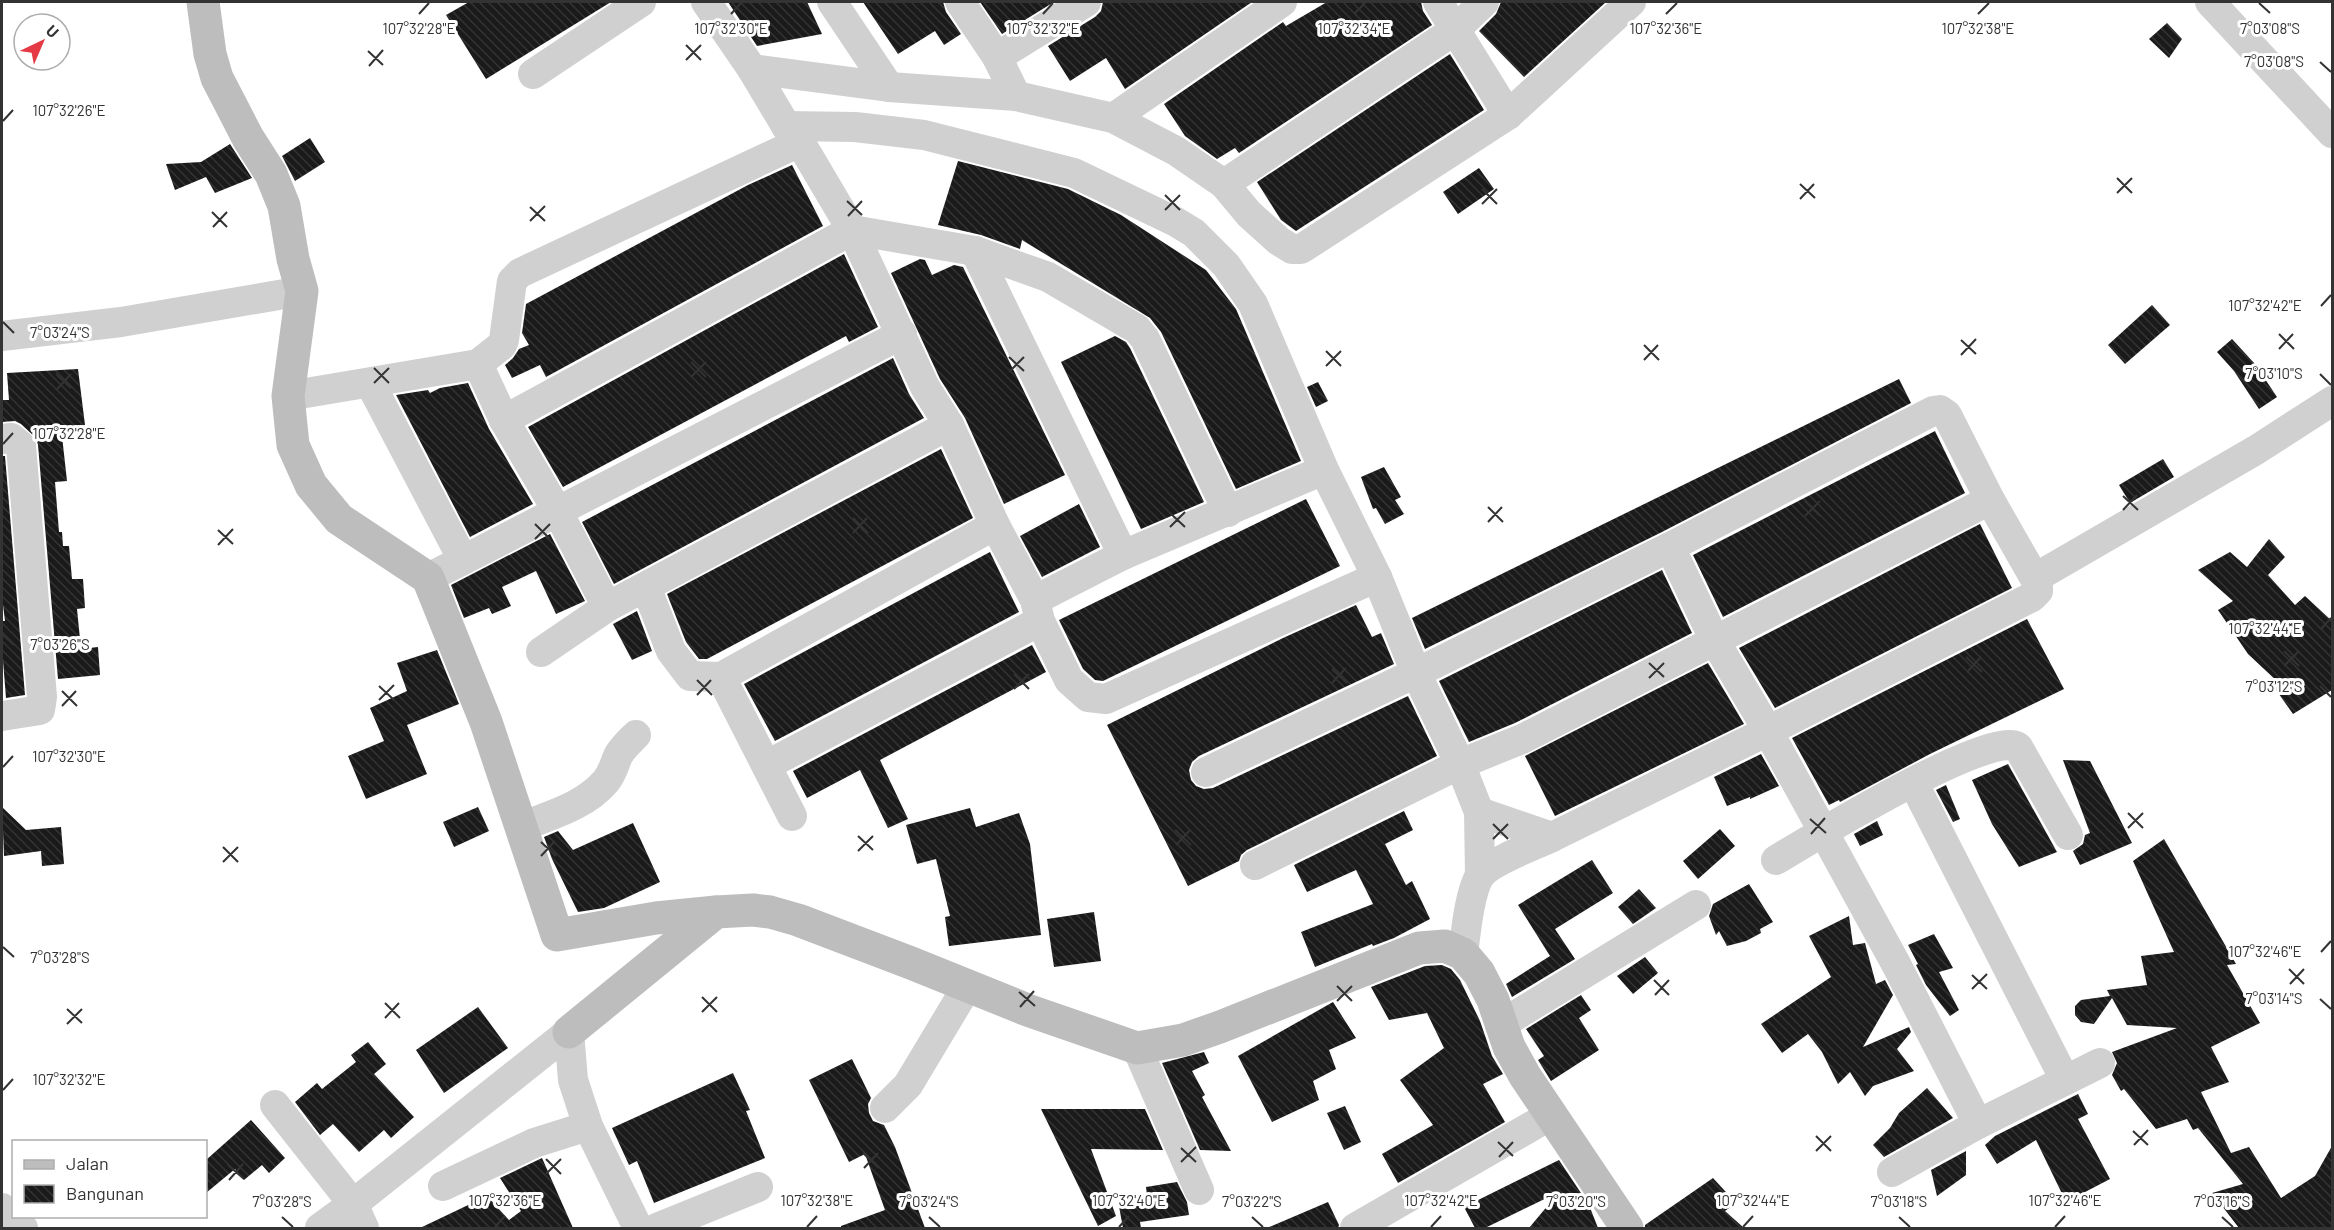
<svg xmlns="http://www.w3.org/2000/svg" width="2334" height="1230" font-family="Barlow,sans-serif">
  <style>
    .building { fill: url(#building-back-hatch) }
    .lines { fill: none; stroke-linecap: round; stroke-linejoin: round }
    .street { stroke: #d0d0d0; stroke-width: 30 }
    .secondary { stroke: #bdbdbd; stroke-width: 33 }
    .ticks { fill: none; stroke: #333; stroke-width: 2 }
    .ticks-label { font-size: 15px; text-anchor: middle; fill: #333; stroke: #fff; stroke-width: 6; stroke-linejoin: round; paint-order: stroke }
  </style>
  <defs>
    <pattern id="building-back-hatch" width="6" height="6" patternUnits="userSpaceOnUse" patternTransform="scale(1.5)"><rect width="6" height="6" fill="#1a1a1a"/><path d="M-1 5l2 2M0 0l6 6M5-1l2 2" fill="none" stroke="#333"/></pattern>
  </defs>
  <rect width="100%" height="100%" fill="#fff"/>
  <g class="building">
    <path d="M469,2H611L486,79L446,15Z"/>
    <path d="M728,2H807L822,34L757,46Z"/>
    <path d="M863,2H943L946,12L961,34L944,45L935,31L898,54Z"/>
    <path d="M980,2H1054L1002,34Z"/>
    <path d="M1103,2H1252L1125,89L1106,58L1070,81L1048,46L1095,17L1101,11Z"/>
    <path d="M1327,2H1421L1423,11L1432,25L1239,153L1235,148L1217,159L1185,136L1164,104L1283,22L1286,26Z"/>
    <path d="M1501,2H1606L1524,77L1479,31L1496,14Z"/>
    <path d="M2167,23L2182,39L2169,58L2149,39Z"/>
    <path d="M1450,54L1484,110L1296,231L1281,220L1257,182Z"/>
    <path d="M310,138L325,162L295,181L282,156Z"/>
    <path d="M230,144L252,178L215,193L206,177L175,190L166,164L201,162Z"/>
    <path d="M958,161L1068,189L1121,215L1206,270L1236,309L1301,461L1236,489L1161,332L1150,318L1022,240L1020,249L981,235L938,225Z"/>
    <path d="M792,165L823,226L546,377L540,365L512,378L505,365L513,358L519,349L529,345L522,333L526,304L748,185Z"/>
    <path d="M1479,168L1494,189L1458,214L1443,192Z"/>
    <path d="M844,254L878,327L849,342L846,336L563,487L528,427Z"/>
    <path d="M920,259L925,260L932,275L954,265L963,267L1065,475L1004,504L965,418L940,379L891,273Z"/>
    <path d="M2152,305L2170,325L2125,364L2108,345Z"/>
    <path d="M1115,336L1126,342L1130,348L1204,502L1141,529L1061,362Z"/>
    <path d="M2232,339L2255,364L2277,397L2259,409L2234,371L2217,352Z"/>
    <path d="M893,358L909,394L924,418L614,584L582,522Z"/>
    <path d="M78,369L85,425L61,427L67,481L55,482L59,532H62L63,546H69L72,579H83L85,608L77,609L81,649L98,647L100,675L58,679L38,445L36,438L21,424L15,421L2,422V400H9L7,373Z"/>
    <path d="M1899,379L1911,403L1662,532L1425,649L1412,618Z"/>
    <path d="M1318,382L1328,401L1316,407L1307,387Z"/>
    <path d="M468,383L489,429L533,504L470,537L396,395L428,390L430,393L440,388Z"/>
    <path d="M1935,431L1965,493L1723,617L1693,555Z"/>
    <path d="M941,449L973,518L707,659H699L686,642L667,594Z"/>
    <path d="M2,456H5L25,695L6,698L2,648V621H5L2,597Z"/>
    <path d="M2163,459L2174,477L2130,503L2119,485Z"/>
    <path d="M1384,467L1401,497L1395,500L1404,514L1385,524L1376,508L1373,509L1361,477Z"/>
    <path d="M1306,499L1340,566L1103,681L1095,680L1083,669L1059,620Z"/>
    <path d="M1079,504L1100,547L1042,577L1020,536Z"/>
    <path d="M1980,524L2012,588L1775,708L1739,648Z"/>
    <path d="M550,534L585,601L556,614L536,571L502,587L511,606L492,614L489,608L464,618L451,585Z"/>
    <path d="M2269,539L2285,557L2268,575L2295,605L2305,596L2332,621V690L2293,714L2274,687L2279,683L2248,654L2218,610L2233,601L2198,570L2230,552L2247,567Z"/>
    <path d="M990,552L1019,612L775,741L744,684Z"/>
    <path d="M1662,570L1692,633L1515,723L1469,742L1439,681Z"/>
    <path d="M1356,605L1372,637L1381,633L1394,664L1199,756L1192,762L1189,770L1191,780L1196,786L1204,789L1213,788L1408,696L1437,756L1247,850L1241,855L1239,861L1188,886L1107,725L1283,638Z"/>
    <path d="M637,611L652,651L632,660L613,624Z"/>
    <path d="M2027,619L2064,689L1930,754L1840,802L1839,800L1829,805L1792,738Z"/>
    <path d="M1032,645L1046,672L880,760L908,819L888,828L860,770L807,798L793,771Z"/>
    <path d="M437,650L459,704L407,725L427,774L366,799L348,756L384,741L370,708L407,691L397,663Z"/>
    <path d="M1708,663L1744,724L1555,816L1525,756Z"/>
    <path d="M1761,754L1779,786L1750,799V797L1727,806L1714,777Z"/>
    <path d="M2063,760L2090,761L2132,843L2080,865L2073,851L2083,844L2085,835L2090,833Z"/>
    <path d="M2008,764L2057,852L2019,867L1992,824L1972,780Z"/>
    <path d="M1946,785L1960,819L1953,822L1936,790Z"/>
    <path d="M2,807L26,830L61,827L64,864L42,866L41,851L4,856Z"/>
    <path d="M478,807L489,831L454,847L443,822Z"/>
    <path d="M970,808L976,827L1019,813L1030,844L1041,935L949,946L945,917L950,916L936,859L917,864L906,825Z"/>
    <path d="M1404,811L1413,830L1385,844L1406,885L1412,881L1430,919L1394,938L1373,946L1372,944L1315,967L1301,932L1373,904L1356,870L1307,892L1294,865Z"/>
    <path d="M1877,821L1883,835L1860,846L1854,834Z"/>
    <path d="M633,823L660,882L604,908L578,912L552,859L544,837L558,831L573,850Z"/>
    <path d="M1720,829L1735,846L1698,879L1683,861Z"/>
    <path d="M2164,839L2236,964L2227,965L2260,1023L2211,1047L2229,1082L2201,1092L2231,1153L2249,1147L2281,1198L2315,1176L2332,1146V1228H2239L2212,1193L2243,1184L2198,1128L2193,1130L2187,1119L2156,1129L2124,1089L2121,1091L2112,1075L2117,1063L2112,1052L2177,1028L2127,1025L2112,998L2094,1024L2081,1022L2075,1015V1006L2081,1000L2110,996L2107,990L2147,985L2141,956L2174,952L2133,861Z"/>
    <path d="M1592,860L1613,893L1555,929L1575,959L1512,997L1506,984L1550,956L1518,905Z"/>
    <path d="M1749,884L1773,922L1760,929L1761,933L1746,941L1727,946L1719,931L1716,935L1709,916L1713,904Z"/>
    <path d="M1639,889L1656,908L1633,924L1618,907Z"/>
    <path d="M1094,912L1101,961L1054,967L1047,919Z"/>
    <path d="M1849,916L1853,945L1865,943L1876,984L1885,980L1893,995L1863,1047L1909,1027L1911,1032L1897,1049L1914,1071L1873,1086L1865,1096L1850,1072L1838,1084L1822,1052L1808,1034L1782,1053L1761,1024L1831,977L1809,936Z"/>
    <path d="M1934,934L1953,968L1939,972L1959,1010L1950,1016L1926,985L1916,965L1918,964L1908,945Z"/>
    <path d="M1645,957L1658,973L1633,994L1617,976Z"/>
    <path d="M1442,965L1451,969L1460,980L1480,1021L1492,1056L1503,1074L1483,1084L1505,1122L1398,1183L1382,1154L1433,1125L1400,1080L1444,1048L1427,1013L1389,1020L1371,987L1425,966Z"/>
    <path d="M1581,995L1591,1010L1579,1018L1599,1050L1551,1081L1538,1060L1544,1056L1526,1029Z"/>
    <path d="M1333,1002L1356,1038L1329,1050L1336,1069L1313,1081L1319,1100L1272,1122L1238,1056Z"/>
    <path d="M478,1007L508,1048L444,1093L416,1050Z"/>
    <path d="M368,1042L386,1064L374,1074L414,1117L391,1138L384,1130L359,1152L333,1124L320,1135L295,1102L317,1083L322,1089L356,1062L351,1055Z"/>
    <path d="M1204,1052L1209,1063L1192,1071L1205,1095L1202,1097L1231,1151L1200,1150L1162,1063Z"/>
    <path d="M852,1059L871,1098L868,1104L869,1113L873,1121L884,1125L895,1147L925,1228H841V1226L885,1210L865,1154L849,1162L809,1080Z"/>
    <path d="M733,1073L750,1110L746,1111L765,1158L654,1203L637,1161L629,1165L612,1128Z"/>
    <path d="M1927,1088L1953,1118L1884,1157L1873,1145L1890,1128L1899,1113Z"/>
    <path d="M2078,1094L2088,1114L2078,1119L2110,1179L2066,1202L2036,1140L1997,1164L1985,1145L1995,1136Z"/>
    <path d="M1345,1106L1361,1142L1344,1150L1327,1113Z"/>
    <path d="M1041,1109H1145L1163,1150L1091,1149L1116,1216L1098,1226Z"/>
    <path d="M251,1120L285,1158L269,1173L262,1165L244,1180L235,1169L206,1193V1160Z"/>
    <path d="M1966,1151V1175L1937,1196L1931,1170Z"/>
    <path d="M542,1158L573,1228H420L487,1196L509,1220L521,1211L500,1178Z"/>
    <path d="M1559,1160L1589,1205L1598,1228H1529L1559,1192L1485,1228H1475L1464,1207Z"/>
    <path d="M1713,1178L1736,1203L1725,1211L1744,1228H1645V1225Z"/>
    <path d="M1177,1182L1187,1202L1189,1215L1140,1222L1141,1228H1123L1118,1201L1147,1196L1146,1187Z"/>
    <path d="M1328,1202L1339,1225L1338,1228H1267Z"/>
  </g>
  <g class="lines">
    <g class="street">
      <path d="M706,2L752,69L786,126L800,142L852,230L925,387L949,425L995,525L1035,600L1040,621L1069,680L1088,697L1106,699L1377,577"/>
      <path d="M832,2L889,87"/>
      <path d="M960,2L997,57L1016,96"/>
      <path d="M1438,2L1508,115"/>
      <path d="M2210,2L2332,133"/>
      <path d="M997,57L1086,2"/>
      <path d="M752,69L889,87L1016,96L1113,118L1176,151L1224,184L1249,214L1279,241L1292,249H1301L1508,115L1631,2"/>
      <path d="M533,74L641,2"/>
      <path d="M1113,118L1282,2"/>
      <path d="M786,126L855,127L924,135L1074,173L1176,222L1194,233L1226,265L1253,304L1324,470L1377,577L1416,673L1460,764L1479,812L1480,876"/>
      <path d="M1224,184L1455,30L1484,2"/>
      <path d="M975,251L1123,555"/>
      <path d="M2,336L121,322L302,291"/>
      <path d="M478,364L502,345L504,340L512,281L520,273L800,142"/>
      <path d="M370,383L463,560"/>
      <path d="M288,396L478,364L504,420L558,512L607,607L541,652"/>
      <path d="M504,420L852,230L975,251L1048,277L1137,329L1145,339L1228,512"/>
      <path d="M2,439L11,438L21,446L42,697L40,710L2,716"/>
      <path d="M1670,547L1933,411L1940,410L1947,415L1990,500L2038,584V591L2032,597L1768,731L1896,964L1978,1124L1892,1172"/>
      <path d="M428,578L902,334"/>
      <path d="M2035,578L2256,450L2332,401"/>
      <path d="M646,587L671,651L690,676L721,677"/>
      <path d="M1035,600L1123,555L1324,470"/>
      <path d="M607,607L949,425"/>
      <path d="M767,765L1040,621"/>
      <path d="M1206,772L1416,673L1670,547L1715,641L1768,731L1552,837"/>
      <path d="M1913,782L2065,1080"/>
      <path d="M792,816L721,677L995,525"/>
      <path d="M521,827C551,815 585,806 606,781C613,772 614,765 618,756C622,748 630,741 636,735"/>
      <path d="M1776,860C1809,840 1990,729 2018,747L2068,835"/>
      <path d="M1255,865L1460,764L1522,739L1990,500"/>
      <path d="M1463,954C1466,932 1469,896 1479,877C1488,862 1536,845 1552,837L1479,812"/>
      <path d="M1500,1025L1696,905"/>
      <path d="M569,1032L573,1080L588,1126L638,1228"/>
      <path d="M1137,1048L1199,1190"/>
      <path d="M275,1105L353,1204L364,1228"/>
      <path d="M885,1108L908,1085L968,985"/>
      <path d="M1978,1124L2100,1063"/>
      <path d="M443,1186L534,1143L588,1126"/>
      <path d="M2,1208L23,1228"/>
      <path d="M320,1228L353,1204L569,1032"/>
      <path d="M657,1228L758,1187"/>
      <path d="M1355,1228L1551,1115"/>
    </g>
    <g class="secondary">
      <path d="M203,2L210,54L217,78L248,138L271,174L284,206L293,259L302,291L288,396L293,445L311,485L339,519L428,578L486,722L557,935L656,918L716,912"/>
      <path d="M569,1032L716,912L753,910L770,912L798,920L911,963L1030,1011L1137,1048L1183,1040L1220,1027L1419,948L1445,946L1463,954L1479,973L1493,1000L1509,1047L1525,1076L1627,1228"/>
    </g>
  </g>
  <path class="ticks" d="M2259,3L2270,13M419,14L429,3M731,14L741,3M1043,14L1053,3M1354,14L1365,3M1666,14L1677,3M1978,14L1989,3M686,45L701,60M368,51L383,65M686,60L701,45M2320,62L2331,72M369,66L383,50M3,121L13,110M2117,178L2132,193M1800,184L1815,198M1482,189L1497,204M2117,193L2132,178M1165,195L1180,210M1800,199L1814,184M847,201L862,215M1482,204L1497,189M530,207L545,221M1165,210L1180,195M212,212L227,227M848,216L862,201M530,221L545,206M213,227L227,212M2321,306L2331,295M3,322L14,333M2279,334L2294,349M1961,340L1976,354M1644,345L1659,360M2279,349L2293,334M1326,351L1341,366M1961,355L1976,339M1009,357L1024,371M1644,360L1658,345M691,362L706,377M1326,366L1341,351M374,368L389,383M1009,372L1024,357M56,374L71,388M2320,374L2331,385M691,377L706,362M374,383L389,368M57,389L71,374M3,444L13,433M2123,496L2138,510M1805,501L1820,516M1488,507L1503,522M2123,510L2137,495M1170,513L1185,527M1805,516L1820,501M853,518L868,533M1488,522L1502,507M535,524L550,539M1170,527L1185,512M218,530L233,544M853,533L867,518M535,539L550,524M218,545L233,529M2321,629L2331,618M3,635L14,645M2284,651L2299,666M1966,657L1982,672M1649,663L1664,677M2284,666L2299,651M1332,669L1347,683M1967,672L1981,657M1014,674L1029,689M1649,678L1664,663M697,680L712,695M1332,683L1346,668M379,686L394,700M2320,686L2331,697M1014,689L1029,674M62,691L77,706M697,695L711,680M379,700L394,685M62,706L76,691M3,767L13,756M2128,813L2143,828M1810,819L1826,833M1493,824L1508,839M2128,828L2143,813M1175,830L1191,845M1811,834L1825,818M858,836L873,850M1493,839L1508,824M541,842L556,856M1176,845L1190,830M223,847L238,862M858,851L873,836M541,856L555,841M223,862L238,847M3,947L14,957M2321,952L2331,941M2289,969L2304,984M1972,975L1987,989M1654,980L1669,995M2290,984L2304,969M1337,986L1352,1001M1972,989L1987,974M1019,992L1035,1006M1655,995L1669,980M702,997L717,1012M2320,999L2331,1009M1337,1001L1352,986M385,1003L400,1018M1020,1007L1034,991M67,1009L82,1023M702,1012L717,997M385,1018L399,1003M67,1024L82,1009M3,1090L13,1079M2133,1131L2148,1145M1816,1136L1831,1151M1498,1142L1513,1156M2134,1145L2148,1130M1181,1148L1196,1162M1816,1151L1831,1136M863,1153L879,1168M1499,1157L1513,1142M546,1159L561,1174M1181,1162L1196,1147M228,1165L244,1179M864,1168L878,1153M546,1174L561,1159M229,1180L243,1164M282,1217L293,1227M929,1217L940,1227M1252,1217L1263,1227M1576,1217L1586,1227M1899,1217L1910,1227M2222,1217L2233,1227M495,1227L505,1216M807,1227L817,1216M1119,1227L1129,1216M1431,1227L1441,1216M1743,1227L1753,1216M2055,1227L2065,1216"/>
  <g class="ticks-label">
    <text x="2270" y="34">7°03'08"S</text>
    <text x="419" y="34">107°32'28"E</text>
    <text x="731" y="34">107°32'30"E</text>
    <text x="1043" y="34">107°32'32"E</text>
    <text x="1354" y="34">107°32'34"E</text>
    <text x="1666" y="34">107°32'36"E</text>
    <text x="1978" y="34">107°32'38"E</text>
    <text x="2274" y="67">7°03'08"S</text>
    <text x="69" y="116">107°32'26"E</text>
    <text x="2265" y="311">107°32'42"E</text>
    <text x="60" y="338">7°03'24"S</text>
    <text x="2274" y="379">7°03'10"S</text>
    <text x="69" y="439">107°32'28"E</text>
    <text x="2265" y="634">107°32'44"E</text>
    <text x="60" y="650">7°03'26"S</text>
    <text x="2274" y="692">7°03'12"S</text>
    <text x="69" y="762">107°32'30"E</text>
    <text x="2265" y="957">107°32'46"E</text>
    <text x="60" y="963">7°03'28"S</text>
    <text x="2274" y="1004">7°03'14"S</text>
    <text x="69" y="1085">107°32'32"E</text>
    <text x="505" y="1206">107°32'36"E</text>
    <text x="817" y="1206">107°32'38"E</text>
    <text x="1129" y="1206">107°32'40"E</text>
    <text x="1441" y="1206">107°32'42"E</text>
    <text x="1753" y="1206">107°32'44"E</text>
    <text x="2065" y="1206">107°32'46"E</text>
    <text x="282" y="1207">7°03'28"S</text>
    <text x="929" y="1207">7°03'24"S</text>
    <text x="1252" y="1207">7°03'22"S</text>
    <text x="1576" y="1207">7°03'20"S</text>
    <text x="1899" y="1207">7°03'18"S</text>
    <text x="2222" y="1207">7°03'16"S</text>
  </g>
  <rect width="2334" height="1230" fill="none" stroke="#333333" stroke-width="6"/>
  <rect x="12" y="1140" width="195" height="78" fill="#ffffff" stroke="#adadad" stroke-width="1.5"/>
  <rect x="24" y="1160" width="30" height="9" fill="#bdbdbd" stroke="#adadad" stroke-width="1.5"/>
  <text x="66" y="1170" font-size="18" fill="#333333">Jalan</text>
  <rect x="24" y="1185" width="30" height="18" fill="url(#building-back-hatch)" stroke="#adadad" stroke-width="1.5"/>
  <text x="66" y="1200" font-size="18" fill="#333333">Bangunan</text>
  <g transform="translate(42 42) rotate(44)"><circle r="28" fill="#ffffff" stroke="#adadad" stroke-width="1.5"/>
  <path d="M0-4.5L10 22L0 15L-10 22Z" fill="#e63946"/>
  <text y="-9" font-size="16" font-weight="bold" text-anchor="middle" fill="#333333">U</text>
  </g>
</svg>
